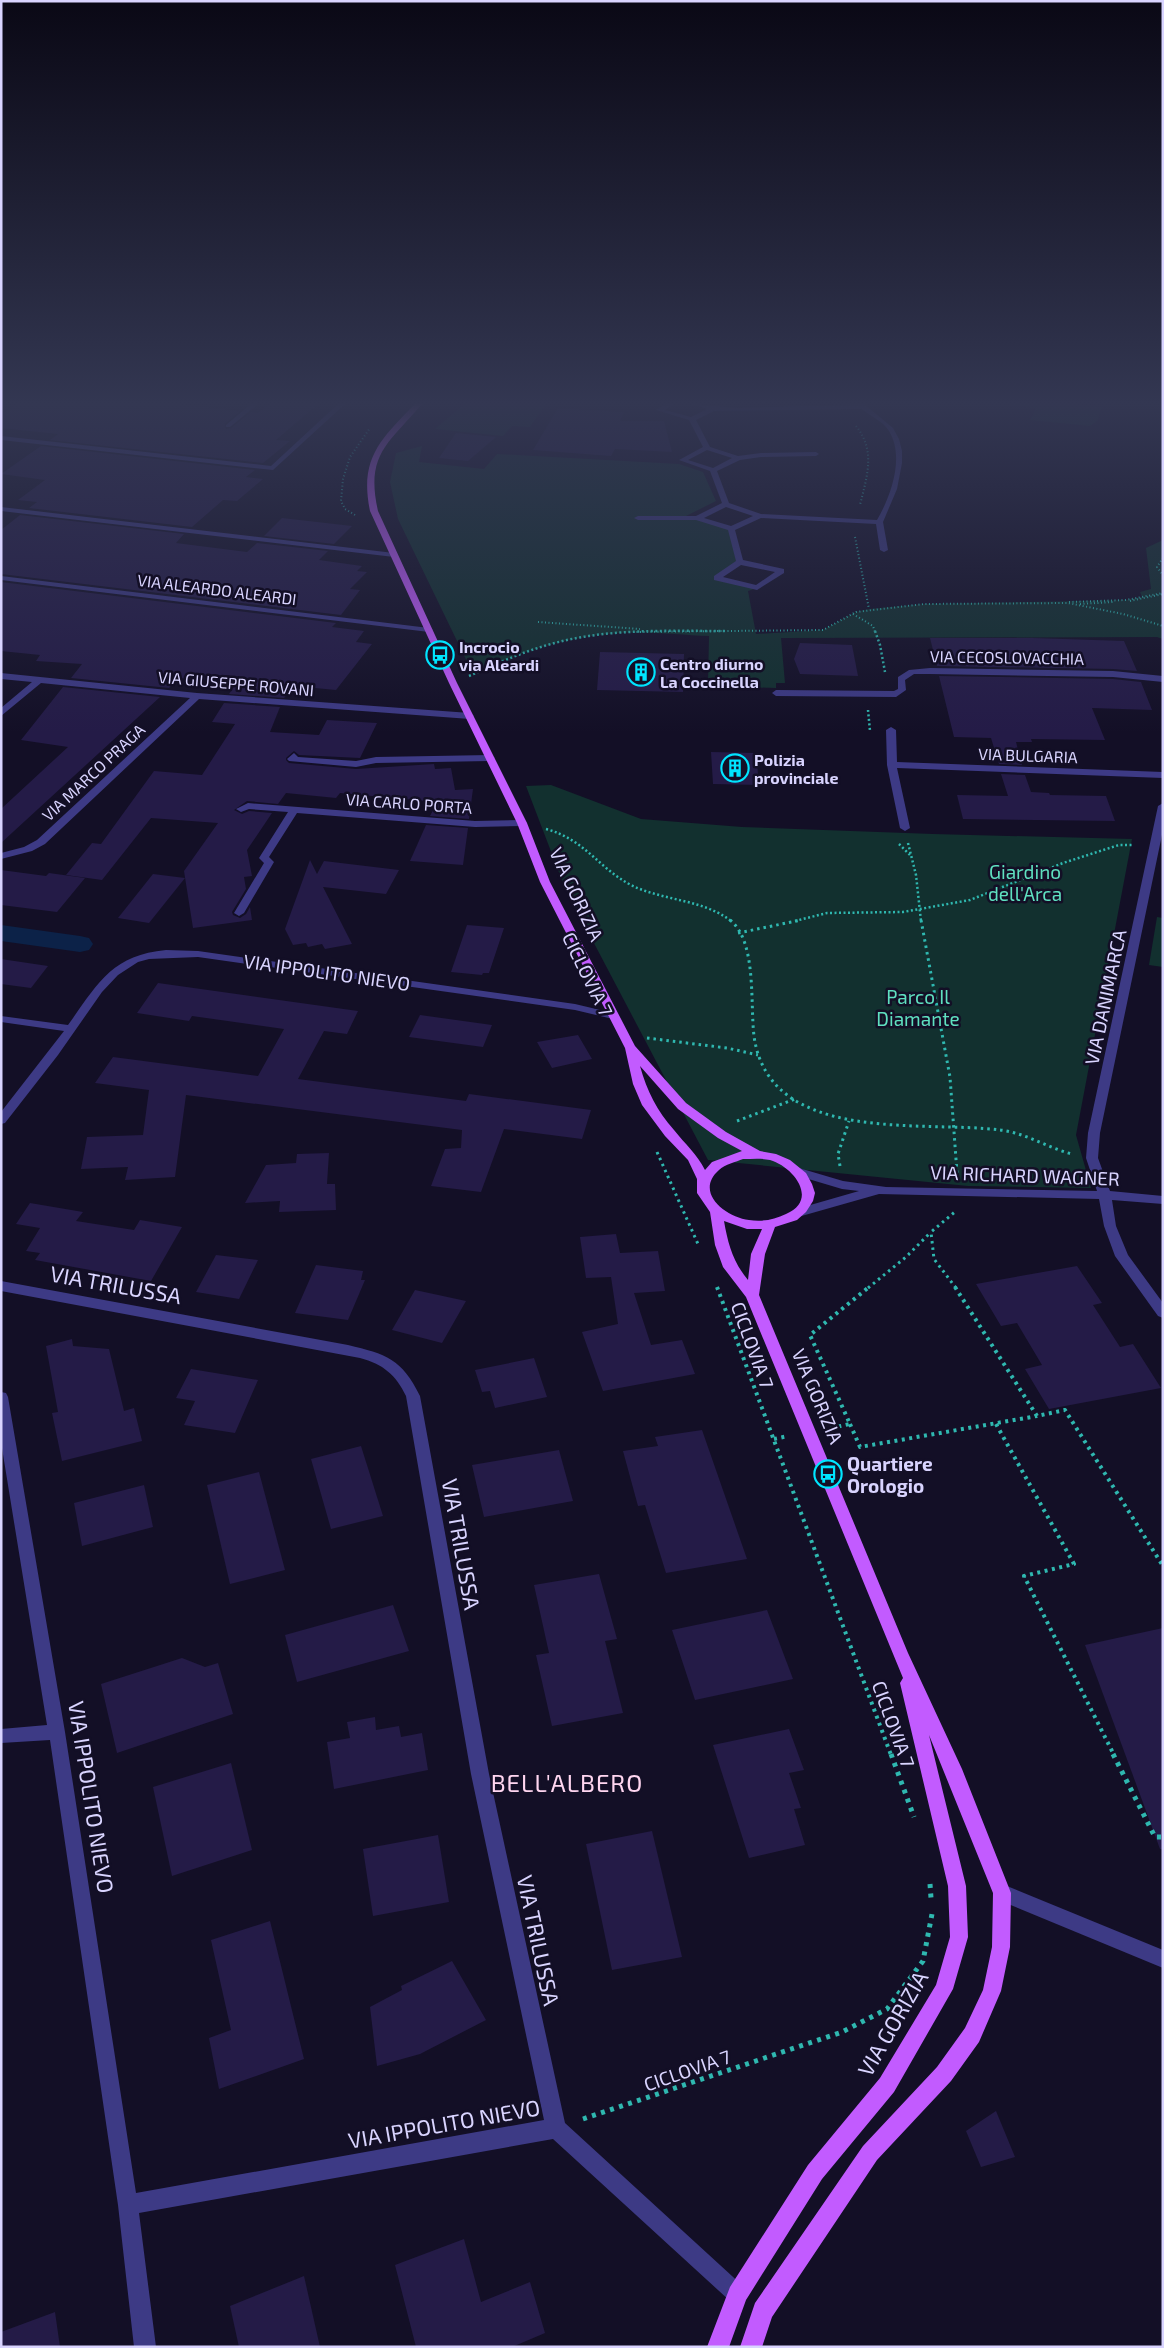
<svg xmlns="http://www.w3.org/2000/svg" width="1164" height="2348" font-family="'Exo 2',sans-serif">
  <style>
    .green { fill: #12302f }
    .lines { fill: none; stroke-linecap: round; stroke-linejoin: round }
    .canal { fill: #0c2248; fill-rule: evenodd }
    .building { fill: #241b47 }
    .path-far4 { stroke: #2fb8b0; stroke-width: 2; stroke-dasharray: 1 2.5; stroke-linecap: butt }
    .path-far3 { stroke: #2fb8b0; stroke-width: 2.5; stroke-dasharray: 2 2.5; stroke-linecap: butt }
    .path-far2 { stroke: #2fb8b0; stroke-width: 3; stroke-dasharray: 2.5 4; stroke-linecap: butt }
    .path-far1 { stroke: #2fb8b0; stroke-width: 4; stroke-dasharray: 3 4.5; stroke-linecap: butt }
    .path { stroke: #2fb8b0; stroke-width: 5; stroke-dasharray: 4 5.5; stroke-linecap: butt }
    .service { fill: #3d3a85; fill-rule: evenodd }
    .minor { fill: #3d3a85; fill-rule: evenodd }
    .primary { fill: #c25bff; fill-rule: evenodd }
    .labels { text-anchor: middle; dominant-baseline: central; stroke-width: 5; stroke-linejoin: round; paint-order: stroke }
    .far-street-label { font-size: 16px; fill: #d9d4ff; stroke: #130f26 }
    .far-poi-label { font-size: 16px; font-weight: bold; fill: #d9d4ff; stroke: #130f26; text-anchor: start }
    .park-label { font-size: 19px; fill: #5fe0c0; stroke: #130f26 }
    .street-label { font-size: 19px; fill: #d9d4ff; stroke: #130f26 }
    .poi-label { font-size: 19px; font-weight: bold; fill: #d9d4ff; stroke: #130f26; text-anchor: start }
    .near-street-label { font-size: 22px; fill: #d9d4ff; stroke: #130f26 }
    .near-neighbourhood-label { font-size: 24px; letter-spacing: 1px; fill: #ffd6f0; stroke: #130f26 }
  </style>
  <rect width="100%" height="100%" fill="#130f26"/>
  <g class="green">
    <path d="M464,404H546L530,427L512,426L503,436L435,429Z"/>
    <path d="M1007,404H1073L1102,407L1097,421L1090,426L1030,420L1036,408Z"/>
    <path d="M422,446L419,462L484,469L497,454L679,464L703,472L716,501L686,516L731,529L740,562L717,577L757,588L748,591L756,634L823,630L856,612L869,609L924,604L1126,600L1142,597L1140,592L1151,589L1146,548L1163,540V639L1157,637L781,638L785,683H776V688L711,686L708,683L709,636C678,635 641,630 609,634C562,638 516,653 473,674L398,519L390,482L396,453Z"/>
    <path d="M551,785L641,819L742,827L933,834L1132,839L1076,1135L1091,1188L968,1186L708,1160L565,888L526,786Z"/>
    <path d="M1157,917L1163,918V967L1149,965Z"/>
  </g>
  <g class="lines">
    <path class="canal" d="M1,925L80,936L89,938L93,944L89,950L80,952L1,941Z"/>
  </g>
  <g class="building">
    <path d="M17,404H177L240,411L225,424L226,429L231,428L251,412L258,413L270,404H318L276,440L290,441L263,463L50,440L58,434L1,428V414Z"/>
    <path d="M558,408L624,412L620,421H664L672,452L615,449L611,456L533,450Z"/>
    <path d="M456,433L496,437L468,461L439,458Z"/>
    <path d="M41,446L255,470L246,477L263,479L237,501L223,500L192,527L29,508L37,502L18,500L45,480L1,474Z"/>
    <path d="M20,515L184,534L176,543L247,552L257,543L328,551L319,560L362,566L357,571L367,572L350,589L360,590L341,615L1,574V530Z"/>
    <path d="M282,518L352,526L334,544L264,536Z"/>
    <path d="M1,582L336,623L332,627L364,631L356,642L372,644L336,690L294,686L284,698L229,694L236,683L179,678L169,688L71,678L82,664L36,661L40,655L1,651Z"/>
    <path d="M930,638H1033L1124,641L1137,671L1113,669L937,666Z"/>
    <path d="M800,643L852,645L858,676L800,674L794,659Z"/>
    <path d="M600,652L684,654L683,692L597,690Z"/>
    <path d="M939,676L1113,679L1141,682L1152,710L1092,708L1105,740L1031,739L1032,742H1016L1022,765L999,764L991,738L954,737Z"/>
    <path d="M63,687L160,697L1,843V809L68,747L21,740Z"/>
    <path d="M224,703L280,707L270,732L319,735L327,720L377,723L360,758L299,755L294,751L286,758V760L289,763L356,769L434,764L435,769L451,768L455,790L473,789L469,819L430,816L437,802L340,793L336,798L286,793L278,804L247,801L234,810L242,814L249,811L272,813L247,850L252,876L244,877L246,889L232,912L233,915L240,918L246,914L250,907L252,920L193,928L184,871L218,823L151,818L102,880L66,875L92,843L101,844L154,771L202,775L235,724L212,722Z"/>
    <path d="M711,752L756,753L759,785L713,784Z"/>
    <path d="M1001,774L1025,775L1031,792L1049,793L1050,795L1106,796L1115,821L963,819L957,795L1008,796Z"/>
    <path d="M426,825L468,828L463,865L410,861Z"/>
    <path d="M310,860L317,874L324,861L399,870L386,894L323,887L352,944L325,949L322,944L308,947L306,943L293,945L285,929Z"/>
    <path d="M1,870L46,876L49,873L85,878L57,912L1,905Z"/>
    <path d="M153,874L185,878L149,923L118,918Z"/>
    <path d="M467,925L504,928L489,973H483L482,975L451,972Z"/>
    <path d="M1,959L48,966L31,988L1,984Z"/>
    <path d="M158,983L358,1011L347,1034L324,1031L298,1079L466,1101L469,1094L591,1110L582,1139L504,1129L481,1192L431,1186L445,1149L461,1148L462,1130L186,1095L175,1177L125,1180L128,1167L81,1169L87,1137L143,1135L149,1090L95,1083L113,1057L258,1076L284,1029L192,1016L189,1021L137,1013Z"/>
    <path d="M420,1015L492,1025L483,1047L409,1037Z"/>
    <path d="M578,1035L592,1059L552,1068L537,1042Z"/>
    <path d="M329,1153L327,1184H335L336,1210L279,1212L280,1201L245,1203L266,1165L296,1163L297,1154Z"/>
    <path d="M30,1203L83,1212L76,1221L134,1230L140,1220L182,1227L151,1281L35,1260L40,1253L26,1251L40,1228L16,1224Z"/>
    <path d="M616,1234L620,1253L658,1251L665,1291L634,1293L651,1345L682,1340L695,1374L603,1391L582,1332L618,1324L611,1277L586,1278L580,1237Z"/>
    <path d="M216,1255L258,1260L239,1299L196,1292Z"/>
    <path d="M316,1265L363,1271L361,1280H365L348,1320L295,1313Z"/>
    <path d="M1077,1266L1102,1303L1093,1305L1120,1347L1133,1344L1161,1388L1049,1409L1025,1369L1042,1365L1017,1323L1001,1326L976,1284Z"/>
    <path d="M415,1290L466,1301L442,1343L392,1330Z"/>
    <path d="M72,1339L73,1346L109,1349L124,1411L134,1408L142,1441L62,1461L52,1413L58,1412L46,1346Z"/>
    <path d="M534,1358L547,1397L495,1408L490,1391L482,1392L475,1370Z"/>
    <path d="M191,1369L258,1380L235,1433L184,1425L195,1401L176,1398Z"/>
    <path d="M702,1430L747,1559L666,1573L645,1505L638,1506L623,1451L658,1446L655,1437Z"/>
    <path d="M361,1446L383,1516L331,1529L311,1459Z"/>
    <path d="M559,1450L573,1501L484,1517L472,1465Z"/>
    <path d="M259,1472L285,1570L230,1584L207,1485Z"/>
    <path d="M144,1485L153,1527L82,1546L74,1503Z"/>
    <path d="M599,1574L617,1639L605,1641L623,1713L552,1726L536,1655L549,1653L534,1585Z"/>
    <path d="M393,1605L409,1651L297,1682L285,1635Z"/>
    <path d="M767,1610L793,1679L695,1700L672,1630Z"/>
    <path d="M1163,1628V1849H1160L1085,1645Z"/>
    <path d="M182,1658L205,1667L218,1663L233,1714L117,1753L101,1684Z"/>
    <path d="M375,1717L376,1730L399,1726L401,1737L422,1733L428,1770L334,1789L327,1742L350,1738L347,1722Z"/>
    <path d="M789,1729L804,1770L789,1773L801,1808L794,1809L805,1845L749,1858L713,1745Z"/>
    <path d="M231,1763L252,1850L172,1876L153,1787Z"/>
    <path d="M652,1831L682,1957L612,1970L586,1844Z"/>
    <path d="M438,1835L449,1902L373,1916L363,1849Z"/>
    <path d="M270,1921L304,2059L219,2089L209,2038L231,2030L211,1940Z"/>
    <path d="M452,1961L486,2020L420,2054L377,2066L370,2007L402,1990L401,1986Z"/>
    <path d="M996,2111L1015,2157L981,2167L966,2131Z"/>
    <path d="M464,2239L481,2302L530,2282L545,2333L512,2347H416L395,2265Z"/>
    <path d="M304,2276L320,2347H239L230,2306Z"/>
    <path d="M55,2312L60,2347H1V2332Z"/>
  </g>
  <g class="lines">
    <g class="path-far4">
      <path d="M856,426C876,451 867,476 860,505"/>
      <path d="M355,515L345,509L341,501L343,479L350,457L370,428"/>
      <path d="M855,537L869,609"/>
      <path d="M1163,558L1157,567L1163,575"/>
      <path d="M1130,601L1163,594"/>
      <path d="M1069,602L1126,600L1163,593"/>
      <path d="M1080,604L1113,602"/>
      <path d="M853,614L873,626L875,632"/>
      <path d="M538,622L640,629"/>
      <path d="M633,632L823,630L856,612L924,604L1068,603L1123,614L1163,626"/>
    </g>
    <g class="path-far3">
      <path d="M875,631L880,645L885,672"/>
      <path d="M469,676C496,664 522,652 551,644C608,628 668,631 727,631"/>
      <path d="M868,710L870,731"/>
      <path d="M546,829C586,840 598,868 631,885C663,901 703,899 731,921"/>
      <path d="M908,843L916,875L921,921"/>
      <path d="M899,844L910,855"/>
      <path d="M795,921L827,913L903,912L970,900L1063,863L1119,845H1134"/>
    </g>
    <g class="path-far2">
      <path d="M730,920C757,941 750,1004 754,1036C769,1146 924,1120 1000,1130C1026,1133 1048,1148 1072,1154"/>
      <path d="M921,920L950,1077L957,1173"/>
      <path d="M738,933L801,920"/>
      <path d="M647,1038L727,1048L758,1055"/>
      <path d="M737,1121L795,1099"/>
      <path d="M657,1152L698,1244"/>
      <path d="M840,1166L838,1154L849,1121"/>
      <path d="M868,1288L906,1257L931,1232"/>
      <path d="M956,1288L934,1259L931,1232L956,1211"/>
    </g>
    <g class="path-far1">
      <path d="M717,1287L891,1755"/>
      <path d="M955,1287L1037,1416L1065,1410L1163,1566"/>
      <path d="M850,1424L860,1447L1037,1416"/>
      <path d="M996,1424L1074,1564L1024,1576L1114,1755"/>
      <path d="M831,1428L850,1424L810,1335L869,1287"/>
      <path d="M774,1439L788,1436"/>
    </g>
    <g class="path">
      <path d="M891,1754L914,1817"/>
      <path d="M1113,1754L1155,1837H1163"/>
      <path d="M930,1884L931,1898"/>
      <path d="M583,2119L842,2032L887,2009L923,1961L932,1914"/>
    </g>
    <g class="service">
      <path d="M251,404H258L230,427H226V425Z"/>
      <path d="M294,753L298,757L356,761L376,757L490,755L495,758L490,761L376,763L356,767L289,761L287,759Z"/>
    </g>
    <g class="minor">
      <path d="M338,404H345L273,470L1,440V436L271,466Z"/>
      <path d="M666,404H674L665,410L691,417L707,409L692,404L737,408L864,404L893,428L899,439L902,451V463L897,489L883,522L888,550L884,552L880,550L876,524L761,518L735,530L743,560L784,569V573L757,590L714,580V576L736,561L728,530L696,520H638L634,518L638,516H696L722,503L710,471L679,460L703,447L689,420L656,410ZM862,409C870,416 883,421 889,431C905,457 891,496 877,520L761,514L729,503L717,471L740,460L761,457L816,456L819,454L816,452L761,453L738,456L710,447L696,420L714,411ZM707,450L732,458L713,468L688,460ZM726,507L753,516L731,526L704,518ZM741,565L775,572L756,585L723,577Z"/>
      <path d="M1,507L394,553L398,555L394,557L1,511Z"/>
      <path d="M1,576L429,628L433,630L429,632L1,580Z"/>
      <path d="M930,668L1113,671L1163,676V682L1113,677L930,674H914L905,680L906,690L896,697L776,696L772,693L776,690L894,691L898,689V677L909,670Z"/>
      <path d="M1,673L197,693L470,713L474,716L470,719L199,699L45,844L32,851L1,859V853L24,847L37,840L190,698L41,683L1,716V708L32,682L1,679Z"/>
      <path d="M891,727L896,730L897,762L1163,772V778L897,768L910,828L905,831L900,828L887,765L886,730Z"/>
      <path d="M248,803L475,821L522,820L527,823L522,826L475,827L297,813L269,857L274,862L244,913L239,916L234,913L264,863L259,858L288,812L249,809L241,812L236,809Z"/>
      <path d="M1163,803V830L1100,1133L1098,1158L1110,1191L1163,1196V1204L1112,1200L1116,1226L1128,1255L1163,1303V1318L1158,1316L1115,1256L1104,1226L1099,1199L879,1194L798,1217L793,1216L792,1213L793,1210L859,1191L842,1189L795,1175L793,1172L799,1168L843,1181L886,1187L1097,1191L1086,1158L1088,1133L1158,806Z"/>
      <path d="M166,950L198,951L575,1004L617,1014L619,1016L613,1019L575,1010L198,957L149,959L138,962L118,975L102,992L58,1055L5,1123L1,1124V1112L64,1031L1,1022V1016L68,1025C97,985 111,955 166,950Z"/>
      <path d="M1,1281L348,1345C386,1354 402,1359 420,1396L489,1774L565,2123L744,2287L748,2294L744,2301L737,2305L730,2301L553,2139L139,2213L156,2347H134L118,2205L50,1740L1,1743V1729L47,1725L1,1442V1392L6,1393L8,1397L65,1732L136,2193L544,2120L471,1774L406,1396C396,1375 383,1364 360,1358L1,1291Z"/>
      <path d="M1002,1884L1163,1950V1968L996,1899L993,1893L996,1887Z"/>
    </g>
    <path class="primary" d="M415,404H422C389,443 365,454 378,511L457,683L527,823L550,882L635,1046L686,1103L726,1132L760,1151L776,1154L790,1160L806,1173L812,1184L815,1193L813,1201L806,1212L797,1220L775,1227L765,1254L759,1295L908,1653L962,1769L1011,1893L1010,1947L1001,1991L979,2042L951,2081L877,2160L772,2317L762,2347H740L755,2303L863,2146L937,2067L965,2028L983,1990L992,1947L993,1893L929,1735L966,1886L968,1937L953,1989L894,2092L822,2179L746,2300L729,2347H707L730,2287L808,2165L880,2078L936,1985L950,1937L948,1886L900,1683L903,1678L746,1297L723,1267L715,1245L710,1212L697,1193V1179L688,1160L665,1136L642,1105L633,1084L625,1048L540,882L517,823L449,683L370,511C359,458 381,439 415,404ZM640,1066L678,1109L718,1138L742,1151L712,1162L705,1170C697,1154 685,1144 674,1130C657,1111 647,1091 640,1066ZM743,1159C752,1159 762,1158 770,1160C794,1167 819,1200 786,1214C774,1220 761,1222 749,1220C725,1217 694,1192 719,1170C725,1164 736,1162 743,1159ZM724,1221L747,1229H762L751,1254L748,1280C733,1262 728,1244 724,1221Z"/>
  </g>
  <linearGradient id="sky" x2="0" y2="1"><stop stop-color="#0a0815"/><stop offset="0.55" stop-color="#333752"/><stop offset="1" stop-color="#333752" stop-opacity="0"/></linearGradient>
  <rect width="1164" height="733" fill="url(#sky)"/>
  <defs>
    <g id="bus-ring" transform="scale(1.4375)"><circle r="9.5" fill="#130f26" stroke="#00e5ff" stroke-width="1.5"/><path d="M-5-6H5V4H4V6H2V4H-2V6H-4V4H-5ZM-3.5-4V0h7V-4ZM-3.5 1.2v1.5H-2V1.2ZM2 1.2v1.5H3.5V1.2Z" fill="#00e5ff"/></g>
    <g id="building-ring" transform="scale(1.4375)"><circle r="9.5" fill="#130f26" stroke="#00e5ff" stroke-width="1.5"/><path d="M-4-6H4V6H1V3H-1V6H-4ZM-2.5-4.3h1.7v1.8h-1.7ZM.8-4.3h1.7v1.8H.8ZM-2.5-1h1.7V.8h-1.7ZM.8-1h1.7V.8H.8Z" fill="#00e5ff"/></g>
  </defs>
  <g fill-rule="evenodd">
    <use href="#bus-ring" x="440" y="655"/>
    <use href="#building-ring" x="641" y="672"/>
    <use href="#building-ring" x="735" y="768"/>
    <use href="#bus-ring" x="828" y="1474"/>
  </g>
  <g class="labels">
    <g class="far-street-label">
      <text transform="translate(217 589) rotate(7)">VIA ALEARDO ALEARDI</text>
      <text transform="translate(1007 657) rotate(1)">VIA CECOSLOVACCHIA</text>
      <text transform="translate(236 683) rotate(5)">VIA GIUSEPPE ROVANI</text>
      <text transform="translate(1028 755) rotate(2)">VIA BULGARIA</text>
      <text transform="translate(93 772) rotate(-43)">VIA MARCO PRAGA</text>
      <text transform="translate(409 803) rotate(4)">VIA CARLO PORTA</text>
    </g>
    <g class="far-poi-label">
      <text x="459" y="646">Incrocio<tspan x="459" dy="18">via Aleardi</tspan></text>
      <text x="660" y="663">Centro diurno<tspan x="660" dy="18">La Coccinella</tspan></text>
      <text x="754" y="759">Polizia<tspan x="754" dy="18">provinciale</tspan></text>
    </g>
    <g class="park-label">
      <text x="1025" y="871">Giardino<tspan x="1025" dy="22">dell'Arca</tspan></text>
      <text x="918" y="996">Parco Il<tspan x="918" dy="22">Diamante</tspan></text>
    </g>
    <g class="street-label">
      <text transform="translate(577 894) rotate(65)">VIA GORIZIA</text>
      <text transform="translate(327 972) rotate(8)">VIA IPPOLITO NIEVO</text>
      <text transform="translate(588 974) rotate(64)">CICLOVIA 7</text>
      <text transform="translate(1105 997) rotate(-78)">VIA DANIMARCA</text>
      <text transform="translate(1025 1175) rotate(2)">VIA RICHARD WAGNER</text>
      <text transform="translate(753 1345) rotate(70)">CICLOVIA 7</text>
      <text transform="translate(818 1396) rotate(67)">VIA GORIZIA</text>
      <text transform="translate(894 1724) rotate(70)">CICLOVIA 7</text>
      <text transform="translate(687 2070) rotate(-19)">CICLOVIA 7</text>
    </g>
    <g class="poi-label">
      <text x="847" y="1463">Quartiere<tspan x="847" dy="22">Orologio</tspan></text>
    </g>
    <g class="near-street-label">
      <text transform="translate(116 1284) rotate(10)">VIA TRILUSSA</text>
      <text transform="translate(462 1544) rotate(80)">VIA TRILUSSA</text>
      <text transform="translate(92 1797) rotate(81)">VIA IPPOLITO NIEVO</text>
      <text transform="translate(539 1940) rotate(78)">VIA TRILUSSA</text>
      <text transform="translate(892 2023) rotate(-60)">VIA GORIZIA</text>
      <text transform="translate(444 2123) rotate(-10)">VIA IPPOLITO NIEVO</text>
    </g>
    <g class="near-neighbourhood-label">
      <text x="567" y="1782">BELL'ALBERO</text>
    </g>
  </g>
  <rect width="1164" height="2348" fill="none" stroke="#d9d4ff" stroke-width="5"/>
</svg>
